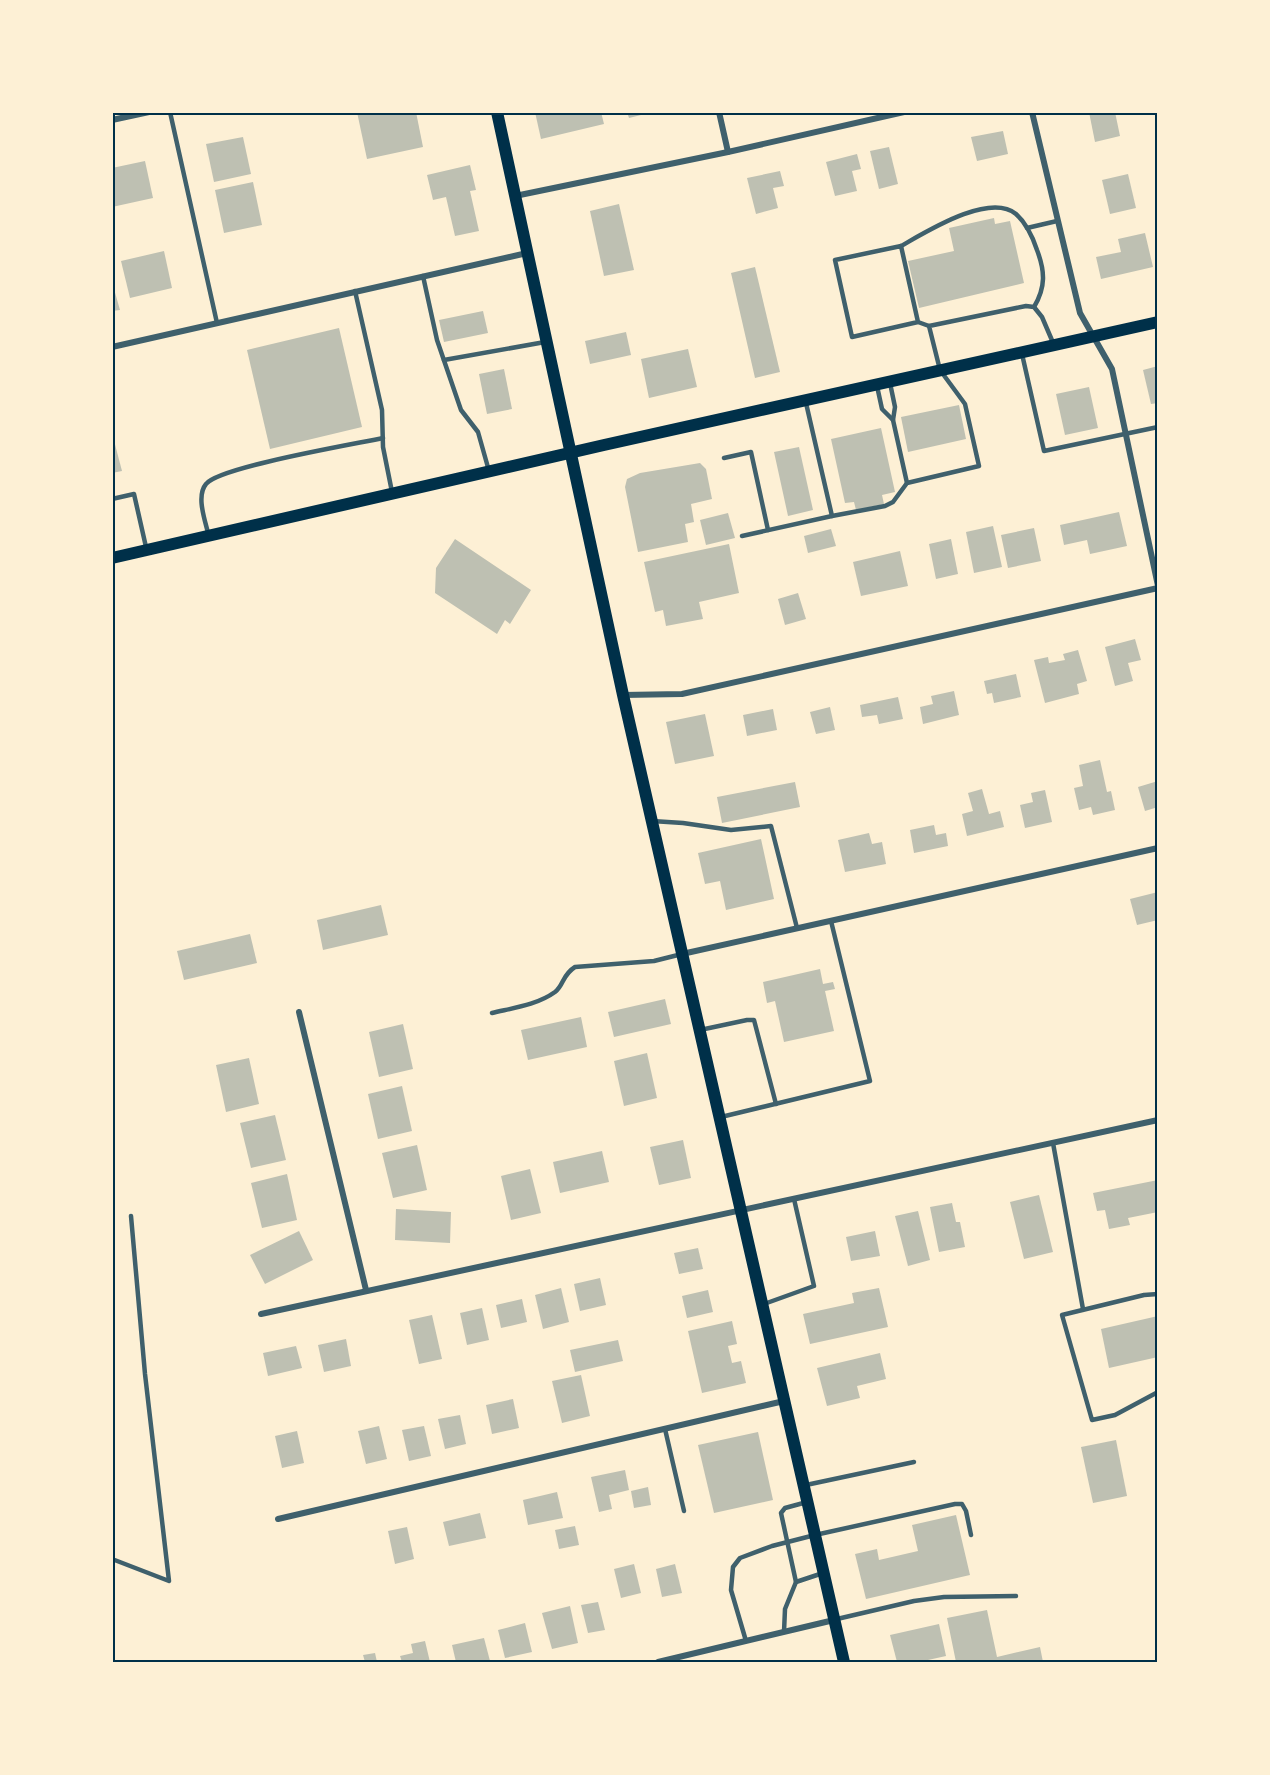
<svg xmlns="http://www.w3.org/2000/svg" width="1270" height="1775" font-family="'Fira Sans Condensed',sans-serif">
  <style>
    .building { fill: #bec0b2 }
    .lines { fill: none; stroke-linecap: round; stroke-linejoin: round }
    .service { stroke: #3f606c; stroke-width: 4.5 }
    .minor { stroke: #3f606c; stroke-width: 6 }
    .secondary { stroke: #003049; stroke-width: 12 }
    .neatline { fill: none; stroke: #003049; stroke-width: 2 }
  </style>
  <rect width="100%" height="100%" fill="#fdf0d5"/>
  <g class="building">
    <path d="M357,112H416L423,147L367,159Z"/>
    <path d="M535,112H601L604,124L541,139Z"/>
    <path d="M627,112H649V113L629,118Z"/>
    <path d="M1089,112H1115L1120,136L1095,142Z"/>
    <path d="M1003,131L1008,154L977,161L971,137Z"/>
    <path d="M243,137L251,174L214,182L206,144Z"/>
    <path d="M889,147L898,184L879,189L870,151Z"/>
    <path d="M857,154L861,169L852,171L857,191L835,196L826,162Z"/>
    <path d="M145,161L153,198L112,207V168Z"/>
    <path d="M470,165L476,190L470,191L479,231L455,236L446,197L433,200L427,175Z"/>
    <path d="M780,171L784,186L773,188L778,208L756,214L747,178Z"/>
    <path d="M1128,174L1136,208L1110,214L1102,180Z"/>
    <path d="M253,182L262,225L224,233L215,190Z"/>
    <path d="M619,204L634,270L604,276L590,211Z"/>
    <path d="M994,218L995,224L1010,221L1024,283L919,308L908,261L954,251L949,228Z"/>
    <path d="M1145,233L1153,267L1101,279L1096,257L1121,252L1118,239Z"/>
    <path d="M164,251L172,288L130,298L121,261Z"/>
    <path d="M755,267L780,372L755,378L731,273Z"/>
    <path d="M112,282L120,310L112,311Z"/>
    <path d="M483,311L488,333L444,342L439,320Z"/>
    <path d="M339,328L362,427L270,449L247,350Z"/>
    <path d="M626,332L631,355L590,364L585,341Z"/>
    <path d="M688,349L697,387L649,398L641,359Z"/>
    <path d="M1158,366V403L1151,404L1143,370Z"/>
    <path d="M504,369L512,409L487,414L479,374Z"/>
    <path d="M1089,387L1098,428L1065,435L1056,394Z"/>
    <path d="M959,405L966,439L908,452L901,417Z"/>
    <path d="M881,428L895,492L882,495L884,504L856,510L854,502L845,503L831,439Z"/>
    <path d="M112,433L122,471L112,473Z"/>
    <path d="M799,447L813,510L788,516L774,452Z"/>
    <path d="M700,463L706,469L712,499L691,504L694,522L685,524L688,542L638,552L625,487L627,479L640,473Z"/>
    <path d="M1119,512L1127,546L1090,554L1087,540L1064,545L1060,525Z"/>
    <path d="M728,513L735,538L706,545L700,520Z"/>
    <path d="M993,526L1002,567L974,573L966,532Z"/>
    <path d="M1034,528L1041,561L1008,568L1001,535Z"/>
    <path d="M831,529L836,546L808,553L804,536Z"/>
    <path d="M455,539L531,590L510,624L505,620L497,634L435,593L436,568Z"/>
    <path d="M951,539L958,574L936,579L929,544Z"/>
    <path d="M729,544L739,593L699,602L703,619L666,626L663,610L655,612L644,562Z"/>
    <path d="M900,551L908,586L861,596L853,562Z"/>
    <path d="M798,593L806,619L785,625L778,599Z"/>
    <path d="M1135,639L1141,660L1128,663L1133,681L1115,686L1105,647Z"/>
    <path d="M1078,650L1087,681L1077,684L1079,694L1045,703L1034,660L1048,657L1049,663L1065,660L1063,654Z"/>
    <path d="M1016,674L1021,697L994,703L992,693L987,694L984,681Z"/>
    <path d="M954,691L959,715L923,724L920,707L933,704L931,696Z"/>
    <path d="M898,697L903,719L879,724L877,715L862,717L860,705Z"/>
    <path d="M830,707L835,730L816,734L810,712Z"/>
    <path d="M773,709L777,730L747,736L743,715Z"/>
    <path d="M705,714L714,756L675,764L666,722Z"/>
    <path d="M1100,760L1107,792L1111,791L1115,810L1093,815L1091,807L1079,810L1074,788L1083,786L1079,765Z"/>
    <path d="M1158,781V807L1145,811L1138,787Z"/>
    <path d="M795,782L800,807L722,823L717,797Z"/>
    <path d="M982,789L989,814L1000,811L1004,827L967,836L962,814L973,811L968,793Z"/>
    <path d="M1045,790L1052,822L1025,828L1020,805L1033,802L1031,793Z"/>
    <path d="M934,825L936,835L946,833L948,846L914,853L910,830Z"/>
    <path d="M869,833L872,844L882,842L886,864L845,872L838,840Z"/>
    <path d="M761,839L774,899L726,910L720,881L705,884L698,853Z"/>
    <path d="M1158,892V920L1137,925L1130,899Z"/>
    <path d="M381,905L388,935L323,950L317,920Z"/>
    <path d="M250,934L257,963L184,980L177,951Z"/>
    <path d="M820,969L823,984L833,982L835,989L825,991L834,1031L784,1042L775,1001L767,1003L763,982Z"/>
    <path d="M665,999L671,1024L614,1037L608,1012Z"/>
    <path d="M581,1017L587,1047L528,1060L521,1030Z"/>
    <path d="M403,1024L413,1069L379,1077L369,1032Z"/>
    <path d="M647,1053L657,1098L624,1106L614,1061Z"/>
    <path d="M249,1058L259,1104L226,1112L216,1065Z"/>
    <path d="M402,1086L412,1131L378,1139L368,1094Z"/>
    <path d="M275,1115L286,1160L251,1168L240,1123Z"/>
    <path d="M683,1140L691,1178L659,1185L650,1147Z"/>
    <path d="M417,1145L427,1190L393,1198L382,1153Z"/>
    <path d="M602,1151L609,1182L560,1193L553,1162Z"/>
    <path d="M530,1169L541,1213L511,1220L501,1176Z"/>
    <path d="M287,1174L297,1220L262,1228L251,1183Z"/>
    <path d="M1158,1180V1212L1128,1218L1130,1225L1109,1229L1105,1210L1097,1211L1093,1193Z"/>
    <path d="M1039,1195L1053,1252L1024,1259L1010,1202Z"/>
    <path d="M952,1203L956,1222H960L965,1247L939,1252L930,1207Z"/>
    <path d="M396,1209L451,1212L450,1243L395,1240Z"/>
    <path d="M918,1211L930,1260L908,1266L895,1216Z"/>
    <path d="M299,1231L313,1260L265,1284L250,1255Z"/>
    <path d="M875,1231L880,1256L851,1261L846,1237Z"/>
    <path d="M698,1248L703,1269L679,1274L674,1253Z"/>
    <path d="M600,1278L606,1305L580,1311L574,1284Z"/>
    <path d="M561,1288L569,1322L543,1329L535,1295Z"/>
    <path d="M879,1288L888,1327L810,1344L803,1314L854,1303L852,1293Z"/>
    <path d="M708,1290L713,1312L687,1318L682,1296Z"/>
    <path d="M522,1299L527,1322L501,1328L496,1305Z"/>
    <path d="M482,1308L489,1340L467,1345L460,1313Z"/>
    <path d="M432,1315L442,1359L419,1364L409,1320Z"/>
    <path d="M1158,1316V1357L1109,1368L1101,1329Z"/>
    <path d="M732,1321L737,1344L728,1346L732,1363L741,1361L746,1383L702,1393L688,1331Z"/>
    <path d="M346,1339L351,1366L324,1372L318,1345Z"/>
    <path d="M618,1340L623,1361L575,1372L570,1350Z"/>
    <path d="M296,1346L302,1368L268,1376L263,1353Z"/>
    <path d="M880,1353L886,1379L857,1386L860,1398L827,1406L817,1368Z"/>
    <path d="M581,1375L590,1416L562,1423L552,1381Z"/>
    <path d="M513,1399L519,1428L492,1434L486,1405Z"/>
    <path d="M460,1415L466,1444L445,1449L438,1419Z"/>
    <path d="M379,1426L387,1459L366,1464L358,1431Z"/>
    <path d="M424,1426L431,1456L409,1461L402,1430Z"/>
    <path d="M297,1431L304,1463L282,1468L275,1436Z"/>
    <path d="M758,1432L773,1500L714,1513L698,1445Z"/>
    <path d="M1116,1440L1127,1496L1093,1503L1081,1447Z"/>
    <path d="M625,1470L629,1490L609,1495L612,1509L599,1512L591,1477Z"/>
    <path d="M648,1487L651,1505L634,1508L631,1491Z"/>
    <path d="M557,1492L563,1518L528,1525L523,1500Z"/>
    <path d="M480,1513L486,1538L449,1546L443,1522Z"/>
    <path d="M956,1515L970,1575L866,1599L855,1554L877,1549L879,1560L918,1551L912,1525Z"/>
    <path d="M575,1526L579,1545L559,1549L555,1530Z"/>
    <path d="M407,1527L414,1559L395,1564L388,1531Z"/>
    <path d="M634,1564L641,1593L621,1598L614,1569Z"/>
    <path d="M675,1564L682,1593L662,1597L656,1569Z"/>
    <path d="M598,1602L605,1630L588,1633L581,1605Z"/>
    <path d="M570,1606L578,1643L552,1649L542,1613Z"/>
    <path d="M987,1610L997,1657L1040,1647L1043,1662H956L947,1618Z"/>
    <path d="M525,1623L532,1652L505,1658L498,1630Z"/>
    <path d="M939,1624L946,1656L919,1662H897L890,1635Z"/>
    <path d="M484,1638L490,1661L456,1662L452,1645Z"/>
    <path d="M425,1641L430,1662H402L400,1656L413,1653L411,1644Z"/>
    <path d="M375,1653L377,1662H365L363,1655Z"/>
  </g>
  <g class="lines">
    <g class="service">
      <path d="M170,112L217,323"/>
      <path d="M1027,228L1057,221"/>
      <path d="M901,246C926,232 989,192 1016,214C1026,223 1033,238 1037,250C1045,271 1046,287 1034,307"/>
      <path d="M423,276L437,340L461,410L478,432L489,471"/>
      <path d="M355,291L382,410L383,447L392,492"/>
      <path d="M918,322L901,246L835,260L852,337L918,322L929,326"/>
      <path d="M1022,354L1044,451L1158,427"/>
      <path d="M444,360L545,342"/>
      <path d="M890,383L895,407L893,420L907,483"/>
      <path d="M877,386L882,409L893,420"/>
      <path d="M724,458L751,452L768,530"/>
      <path d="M112,499L134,494L146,547"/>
      <path d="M832,516L885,506L893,502L907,483L979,466L965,404L940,370L929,326L1026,306L1034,307L1042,317L1054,345"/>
      <path d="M208,533C205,520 196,496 206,484C219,467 355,444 383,438"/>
      <path d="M742,536L832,516L806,403"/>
      <path d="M652,821L683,823L731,830L771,826L797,928"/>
      <path d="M492,1013C513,1008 537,1005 555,992C564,985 562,975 575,967L654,961L682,954"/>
      <path d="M700,1030L747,1020H754L776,1104"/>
      <path d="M721,1117L870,1081L831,921"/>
      <path d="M1053,1143L1083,1309"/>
      <path d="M1158,1294L1144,1295L1062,1315L1092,1420L1115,1415L1158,1392"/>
      <path d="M764,1304L814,1286L794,1199"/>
      <path d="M665,1429L684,1511"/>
      <path d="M806,1485L914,1462"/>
      <path d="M112,1559L169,1581L145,1374L131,1216"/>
      <path d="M796,1582L781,1513L785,1508L807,1502"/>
      <path d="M837,1619L914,1601L944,1597L1016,1596"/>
      <path d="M784,1632L785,1609L796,1582L823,1573"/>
      <path d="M746,1641L731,1590L733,1567L740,1558L772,1546L815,1535L955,1504H962L966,1511L971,1535"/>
    </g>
    <g class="minor">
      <path d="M719,112L728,152"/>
      <path d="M1032,112L1080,313L1112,369L1158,586"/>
      <path d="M112,120L149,112"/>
      <path d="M515,196L728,152L904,112"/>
      <path d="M112,347L527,253"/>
      <path d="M623,695L682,694L1158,588"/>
      <path d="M682,954L1158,848"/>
      <path d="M299,1012L366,1290"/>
      <path d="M261,1314L1158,1120"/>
      <path d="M278,1519L784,1401"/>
      <path d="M658,1662L834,1620"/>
    </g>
    <g class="secondary">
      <path d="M497,112L623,695L844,1662"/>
      <path d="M112,558L604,445L1158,322"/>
    </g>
  </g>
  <rect width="1270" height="1775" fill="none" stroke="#fdf0d5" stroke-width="228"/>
  <rect x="114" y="114" width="1042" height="1547" class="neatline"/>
</svg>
